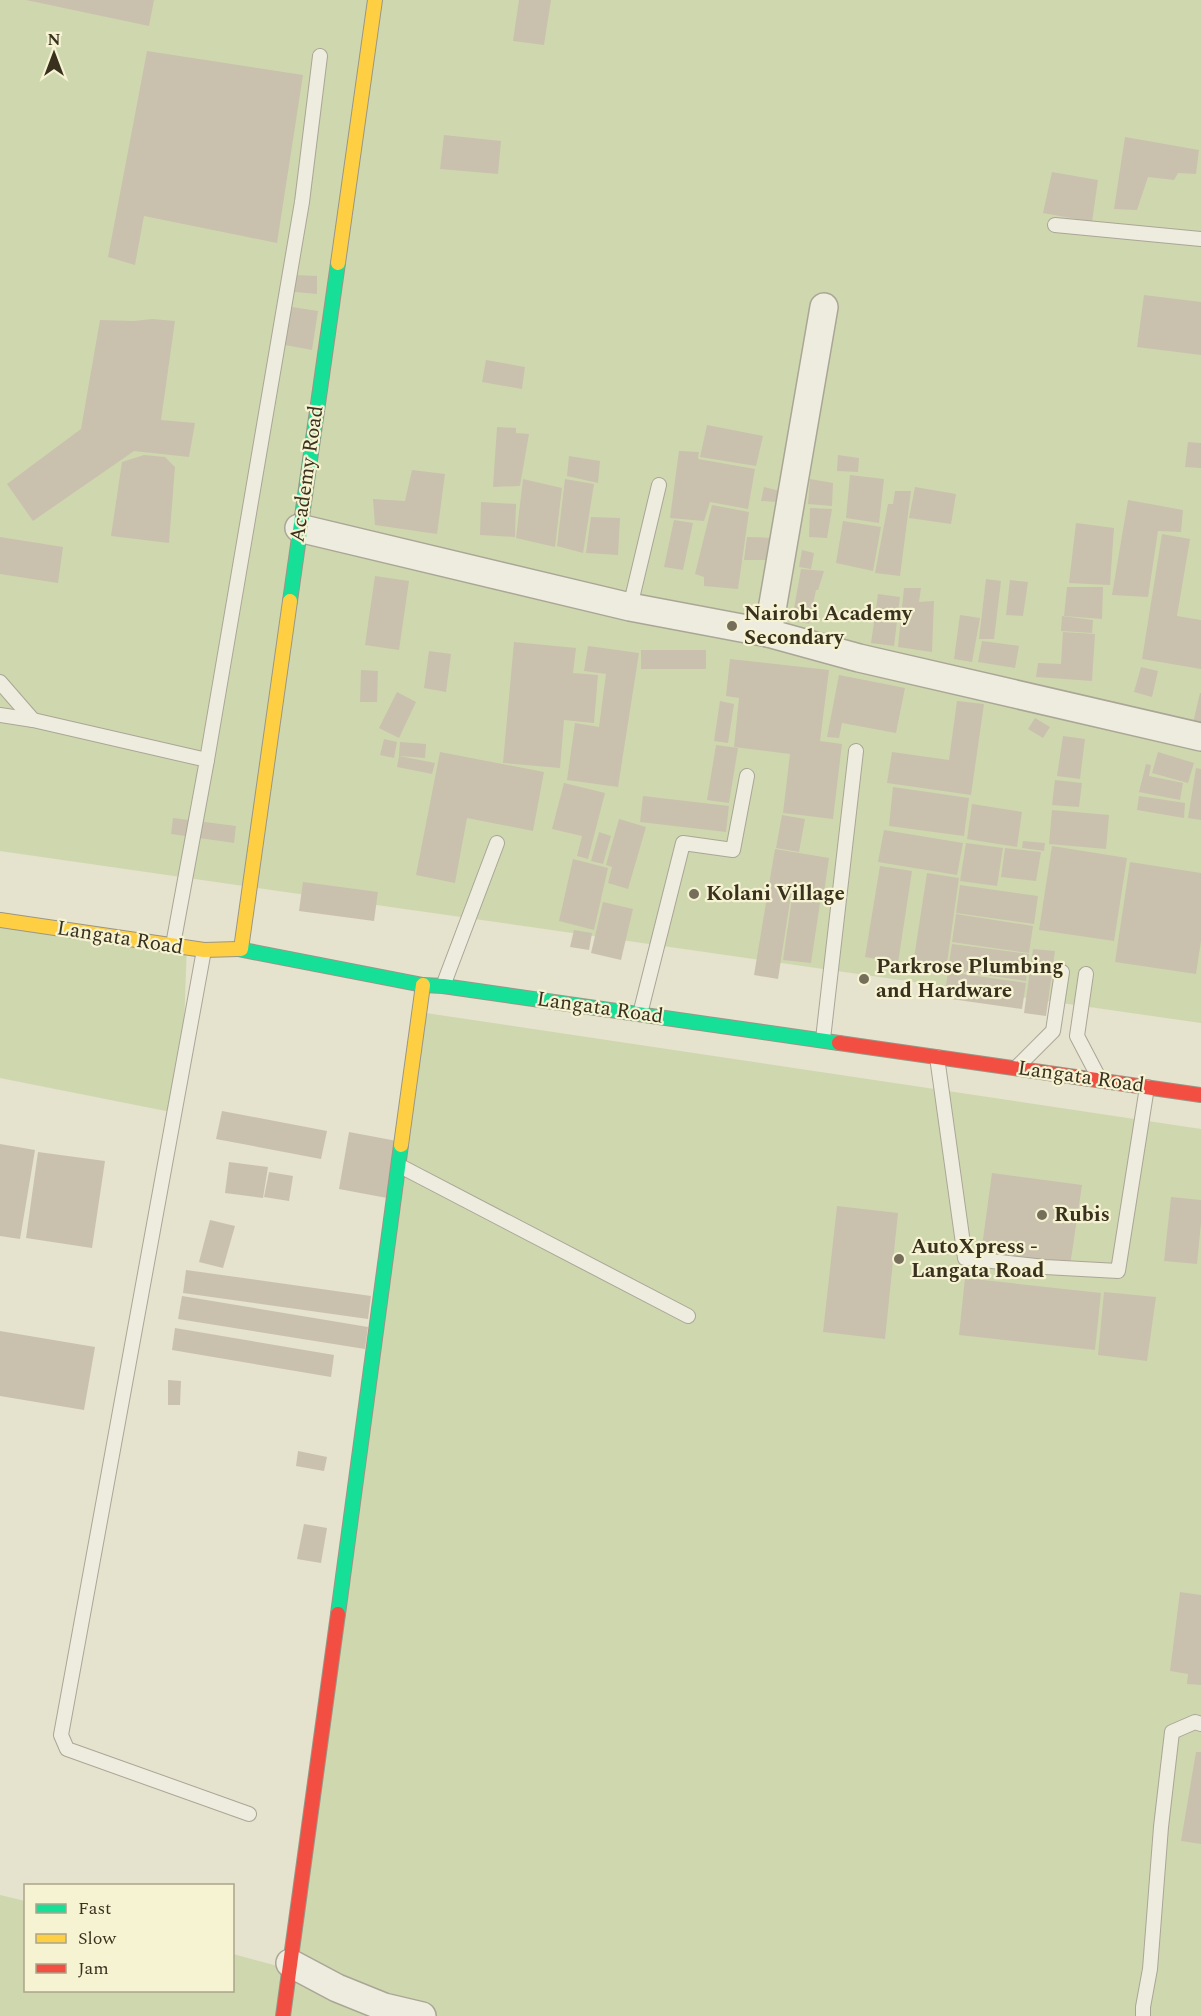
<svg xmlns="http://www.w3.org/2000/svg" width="1201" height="2016" font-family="Spectral,serif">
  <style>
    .green { fill: #cfd7af }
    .building { fill: #c9c1ae }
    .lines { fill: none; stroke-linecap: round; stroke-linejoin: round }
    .lane-casing { stroke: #aaa696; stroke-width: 16 }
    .street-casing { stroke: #aaa696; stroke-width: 30 }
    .fast-casing { stroke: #9a9686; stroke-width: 16 }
    .slow-casing { stroke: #9a9686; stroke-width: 16 }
    .jam-casing { stroke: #9a9686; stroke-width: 16 }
    .lane { stroke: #eeebdf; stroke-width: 14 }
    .street { stroke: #eeebdf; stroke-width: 27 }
    .fast { stroke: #16e098; stroke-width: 14 }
    .slow { stroke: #ffcf43; stroke-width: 14 }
    .jam { stroke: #f24e42; stroke-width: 14 }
    .poi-dot { fill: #756e5b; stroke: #f6f3d3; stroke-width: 2 }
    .labels { text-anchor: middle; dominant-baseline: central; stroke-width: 4.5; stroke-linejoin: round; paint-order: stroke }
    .street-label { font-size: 21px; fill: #39301e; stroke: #f6f3d3 }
    .poi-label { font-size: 21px; font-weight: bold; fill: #39301e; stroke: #f6f3d3; text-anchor: start }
  </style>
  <rect width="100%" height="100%" fill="#e5e2cd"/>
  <g class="green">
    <path d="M0,0H1201V1023L0,851Z"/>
    <path d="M0,921L187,942L181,1114L0,1078Z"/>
    <path d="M419,1012L1201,1129V2016H0V1895L25,1901L26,1990H232L233,1954L289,1969Z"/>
  </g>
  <g class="building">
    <path d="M26,0H154L149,26Z"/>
    <path d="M519,0H551L544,45L513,41Z"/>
    <path d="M147,51L303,75L277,243L144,216L135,265L108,257Z"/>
    <path d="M444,135L501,141L498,174L440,169Z"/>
    <path d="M1125,137L1199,150L1196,174L1178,173L1174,180L1148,177L1137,210L1114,209Z"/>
    <path d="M1052,172L1098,180L1092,222L1043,213Z"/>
    <path d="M295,275L317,276V294L295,292Z"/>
    <path d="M1144,295L1201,302V355L1137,347Z"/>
    <path d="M292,307L318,311L312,350L285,345Z"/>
    <path d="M152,319L175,321L161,420L195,423L189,457L134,451L33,521L7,484L81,429L100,320L134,321Z"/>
    <path d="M486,360L525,367L522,389L482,382Z"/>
    <path d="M707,425L763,436L756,466L700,457Z"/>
    <path d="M497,427L516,428V433L529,434L520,486L493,487Z"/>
    <path d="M1188,442L1201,443V468L1185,467Z"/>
    <path d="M679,451L699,452L698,459L755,469L748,509L710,502L704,521L670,518Z"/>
    <path d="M144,455L165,457L175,467L169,543L111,536L122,462Z"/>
    <path d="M838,455L859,458L858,472L837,471Z"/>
    <path d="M569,456L600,461L598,483L567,476Z"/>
    <path d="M412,470L445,474L437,534L375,525L373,499L405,501Z"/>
    <path d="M850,475L884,479L879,523L846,518Z"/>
    <path d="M523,479L562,488L555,547L516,538Z"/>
    <path d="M565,479L594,484L583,553L557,546Z"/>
    <path d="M810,479L833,483L832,506L808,504Z"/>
    <path d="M764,487L780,491L779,502L761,501Z"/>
    <path d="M915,487L956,494L951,524L909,518Z"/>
    <path d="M895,491H911L900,576L875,573L888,504H893Z"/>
    <path d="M1128,500L1183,510L1181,532L1158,531L1148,597L1112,595Z"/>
    <path d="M481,502L516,504L515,537L480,535Z"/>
    <path d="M712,505L749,512L738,589L704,586V577L695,574Z"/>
    <path d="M810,508L832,509L827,538L809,537Z"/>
    <path d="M591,517L620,518L618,555L586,553Z"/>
    <path d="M674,520L693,523L683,570L664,567Z"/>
    <path d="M843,521L881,527L873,571L836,563Z"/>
    <path d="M1076,523L1114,528L1110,585L1069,583Z"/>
    <path d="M1162,534L1190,539L1177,616L1201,620V669L1142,659Z"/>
    <path d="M0,537L63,547L58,583L0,574Z"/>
    <path d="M747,537L775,538L772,560H744Z"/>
    <path d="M802,550L814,553L811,569L799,567Z"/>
    <path d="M801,569L824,571L818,590H816L809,624L792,620Z"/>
    <path d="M375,576L409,581L399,650L365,645Z"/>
    <path d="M986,579L1001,581L994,639H979Z"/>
    <path d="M1010,580L1028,582L1023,616L1006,615Z"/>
    <path d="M1067,587H1103L1102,619L1064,616Z"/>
    <path d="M904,588H921L919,602L934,601L932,652L898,647Z"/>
    <path d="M878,594L900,597L894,646L871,643Z"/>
    <path d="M960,615L980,618L972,662L954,659Z"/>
    <path d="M1062,616L1093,620L1092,633L1061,631Z"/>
    <path d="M1063,632L1095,634L1092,681L1036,677L1038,663L1061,664Z"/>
    <path d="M982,641L1019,646L1015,668L978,662Z"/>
    <path d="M514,642L576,648L573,673L598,675L594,723L564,720L560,768L503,763Z"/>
    <path d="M588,646L639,653L618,787L567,780L575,723L599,727L606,674L584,671Z"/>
    <rect x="641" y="650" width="65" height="19"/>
    <path d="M429,651L451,654L446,692L424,688Z"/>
    <path d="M730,659L829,670L820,741L842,744L833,819L783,813L790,754L734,747L739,698L726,696Z"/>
    <path d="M1141,667L1158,671L1152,697L1134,692Z"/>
    <path d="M361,670L378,671L377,702H360Z"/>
    <path d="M839,675L905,688L896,733L842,723L839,738L827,737Z"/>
    <path d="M397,692L416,702L399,738L379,728Z"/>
    <path d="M1200,693H1201V725L1193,723Z"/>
    <path d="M720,701L734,704L728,743L714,741Z"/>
    <path d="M957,701L984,704L971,795L887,783L892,752L949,760Z"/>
    <path d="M1035,718L1050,727L1043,738L1028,729Z"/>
    <path d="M1063,736L1085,739L1080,779L1057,776Z"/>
    <path d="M384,739L397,742L394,758L380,755Z"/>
    <path d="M400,742L426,744L425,758L399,756Z"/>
    <path d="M716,745L738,748L729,803L707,800Z"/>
    <path d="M440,752L544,772L533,831L467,818L455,883L416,875Z"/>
    <path d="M1158,752L1194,763L1188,783L1152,773Z"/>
    <path d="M399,756L435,763L432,774L397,767Z"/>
    <path d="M1146,764L1151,765L1149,776L1183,783L1180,800L1139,792Z"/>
    <path d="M1196,768L1201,769V820L1188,818Z"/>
    <path d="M1055,780L1082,783L1079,807L1052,805Z"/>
    <path d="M564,783L605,793L588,859L577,856L582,836L552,829Z"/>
    <path d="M893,787L969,798L964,836L889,826Z"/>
    <path d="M643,796L729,806L726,832L640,822Z"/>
    <path d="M1139,796L1185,803L1184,818L1137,810Z"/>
    <path d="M972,804L1022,812L1017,847L967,839Z"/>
    <path d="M1052,810L1109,815L1106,849L1049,844Z"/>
    <path d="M782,815L805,819L799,852L776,848Z"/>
    <path d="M173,818L236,826L234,843L171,834Z"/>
    <path d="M619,819L646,827L628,889L608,883L612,867L606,865Z"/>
    <path d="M884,830L963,843L957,875L878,862Z"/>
    <path d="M599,832L611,836L603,864L591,861Z"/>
    <path d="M1023,841L1045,843L1044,851L1022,848Z"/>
    <path d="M966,843L1003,848L997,886L960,881Z"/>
    <path d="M1052,846L1127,858L1114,941L1039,930Z"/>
    <path d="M1005,848L1041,852L1036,881L1001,877Z"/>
    <path d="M775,849L829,858L823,900L791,895L778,979L754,975Z"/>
    <path d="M573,859L608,868L594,930L559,921Z"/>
    <path d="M1130,862L1201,873V941L1196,974L1115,962Z"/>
    <path d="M880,866L912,871L898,963L865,957Z"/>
    <path d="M927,873L959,878L946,970L913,965Z"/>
    <path d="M303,882L378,892L374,921L299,911Z"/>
    <path d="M960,885L1038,896L1034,924L956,913Z"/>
    <path d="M792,898L820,903L811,963L783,960Z"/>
    <path d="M603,902L633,909L621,960L591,953Z"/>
    <path d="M956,914L1033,926L1029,953L952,942Z"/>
    <path d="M574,930L592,933L589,950L570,947Z"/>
    <path d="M952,944L1029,954L1026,981L948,970Z"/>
    <path d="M1033,949L1055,951L1046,1016L1024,1013Z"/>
    <path d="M948,972L1026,983L1022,1009L944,998Z"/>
    <path d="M222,1111L327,1131L321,1159L216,1139Z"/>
    <path d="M349,1132L397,1141L387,1198L339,1189Z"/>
    <path d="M0,1144L35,1150L20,1239L0,1236Z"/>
    <path d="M38,1152L105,1161L92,1248L26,1238Z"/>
    <path d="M229,1162L268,1167L263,1198L225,1193Z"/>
    <path d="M269,1172L293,1176L289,1201L264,1197Z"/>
    <path d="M992,1173L1082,1185L1070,1266L981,1254Z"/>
    <path d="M1171,1197L1201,1200V1223L1197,1264L1164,1261Z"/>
    <path d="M837,1206L898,1213L885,1339L823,1332Z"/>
    <path d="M210,1220L235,1226L223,1268L199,1262Z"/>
    <path d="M186,1270L371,1296L368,1319L183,1293Z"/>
    <path d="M965,1278L1101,1293L1095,1350L959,1335Z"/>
    <path d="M1104,1292L1156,1297L1147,1361L1098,1355Z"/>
    <path d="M182,1296L368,1327L365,1349L178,1319Z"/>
    <path d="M175,1328L334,1355L331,1377L172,1350Z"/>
    <path d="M0,1331L95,1347L84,1410L0,1396Z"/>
    <path d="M168,1380L181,1381L180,1405H168Z"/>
    <path d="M298,1451L327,1457L324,1471L296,1466Z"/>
    <path d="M304,1524L327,1528L321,1563L297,1559Z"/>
    <path d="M1180,1592L1201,1595V1685L1187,1684L1188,1674L1170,1671Z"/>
    <path d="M1196,1752H1201V1844L1181,1841Z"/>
  </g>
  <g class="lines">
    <g class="lane-casing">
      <g id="lane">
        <path d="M1055,225L1201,239"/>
        <path d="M630,607L659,485"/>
        <path d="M0,682L33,720"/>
        <path d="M0,715L33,720L207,760L173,945"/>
        <path d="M207,760L302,202L320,56"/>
        <path d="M204,950L61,1735L67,1749L249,1814"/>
        <path d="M1086,974L1077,1036L1099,1078"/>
        <path d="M443,986L497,843"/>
        <path d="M640,1014L683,843L733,850L747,776"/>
        <path d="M823,1039L856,751"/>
        <path d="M937,1057L965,1258L1045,1267L1118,1271L1147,1087"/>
        <path d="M1018,1066L1053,1031L1062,972"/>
        <path d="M400,1166L688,1316"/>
        <path d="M1143,2016V2007L1150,1969L1161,1827L1172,1732L1195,1722L1201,1724"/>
      </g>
    </g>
    <g class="street-casing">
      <g id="street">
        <path d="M299,528L630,607L768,633L859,658L1201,737"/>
        <path d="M768,633L824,307"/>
        <path d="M290,1963L337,1988L384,2007L422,2016"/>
      </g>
    </g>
    <g class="fast-casing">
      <g id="fast">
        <path d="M290,601L338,263"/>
        <path d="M238,949L423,985L443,986L839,1043"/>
        <path d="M338,1614L401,1145"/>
      </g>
    </g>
    <g class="slow-casing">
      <g id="slow">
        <path d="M338,263L375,0"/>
        <path d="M0,920L204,950L238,949"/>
        <path d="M241,949L290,601"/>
        <path d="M401,1145L423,985"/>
      </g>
    </g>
    <g class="jam-casing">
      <g id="jam">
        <path d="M839,1043L1201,1095"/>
        <path d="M283,2016L338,1614"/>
      </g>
    </g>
    <use href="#lane" class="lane"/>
    <use href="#street" class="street"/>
    <use href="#fast" class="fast"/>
    <use href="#slow" class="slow"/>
    <use href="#jam" class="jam"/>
  </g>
  <g class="poi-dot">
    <circle cx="732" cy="626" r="6"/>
    <circle cx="694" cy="894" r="6"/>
    <circle cx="864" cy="979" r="6"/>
    <circle cx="1042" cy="1215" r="6"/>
    <circle cx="899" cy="1259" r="6"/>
  </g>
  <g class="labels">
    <g class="street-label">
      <text transform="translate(307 474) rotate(-82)">Academy Road</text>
      <text transform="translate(120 938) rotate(9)">Langata Road</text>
      <text transform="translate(600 1008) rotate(8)">Langata Road</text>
      <text transform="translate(1081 1077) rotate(8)">Langata Road</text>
    </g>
    <g class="poi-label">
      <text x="744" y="614">Nairobi Academy<tspan x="744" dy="24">Secondary</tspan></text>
      <text x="706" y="894">Kolani Village</text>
      <text x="876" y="967">Parkrose Plumbing<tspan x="876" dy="24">and Hardware</tspan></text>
      <text x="1054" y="1215">Rubis</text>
      <text x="911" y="1247">AutoXpress -<tspan x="911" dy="24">Langata Road</tspan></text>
    </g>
  </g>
  <rect x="24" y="1884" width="210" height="108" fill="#f6f3d3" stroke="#aaa58b" stroke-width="1.5"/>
  <rect x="36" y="1904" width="30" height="9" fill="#16e098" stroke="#aaa58b" stroke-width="1.5"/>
  <text x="78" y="1914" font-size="18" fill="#39301e">Fast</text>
  <rect x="36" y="1934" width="30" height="9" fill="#ffcf43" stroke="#aaa58b" stroke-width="1.5"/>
  <text x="78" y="1944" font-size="18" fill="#39301e">Slow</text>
  <rect x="36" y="1964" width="30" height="9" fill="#f24e42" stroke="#aaa58b" stroke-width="1.5"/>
  <text x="78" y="1974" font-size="18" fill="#39301e">Jam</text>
  <g transform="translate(54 54)" stroke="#f6f3d3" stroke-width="4.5" paint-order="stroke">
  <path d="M0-4.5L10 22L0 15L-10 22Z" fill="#39301e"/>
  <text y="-9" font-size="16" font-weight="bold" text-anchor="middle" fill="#39301e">N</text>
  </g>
</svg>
